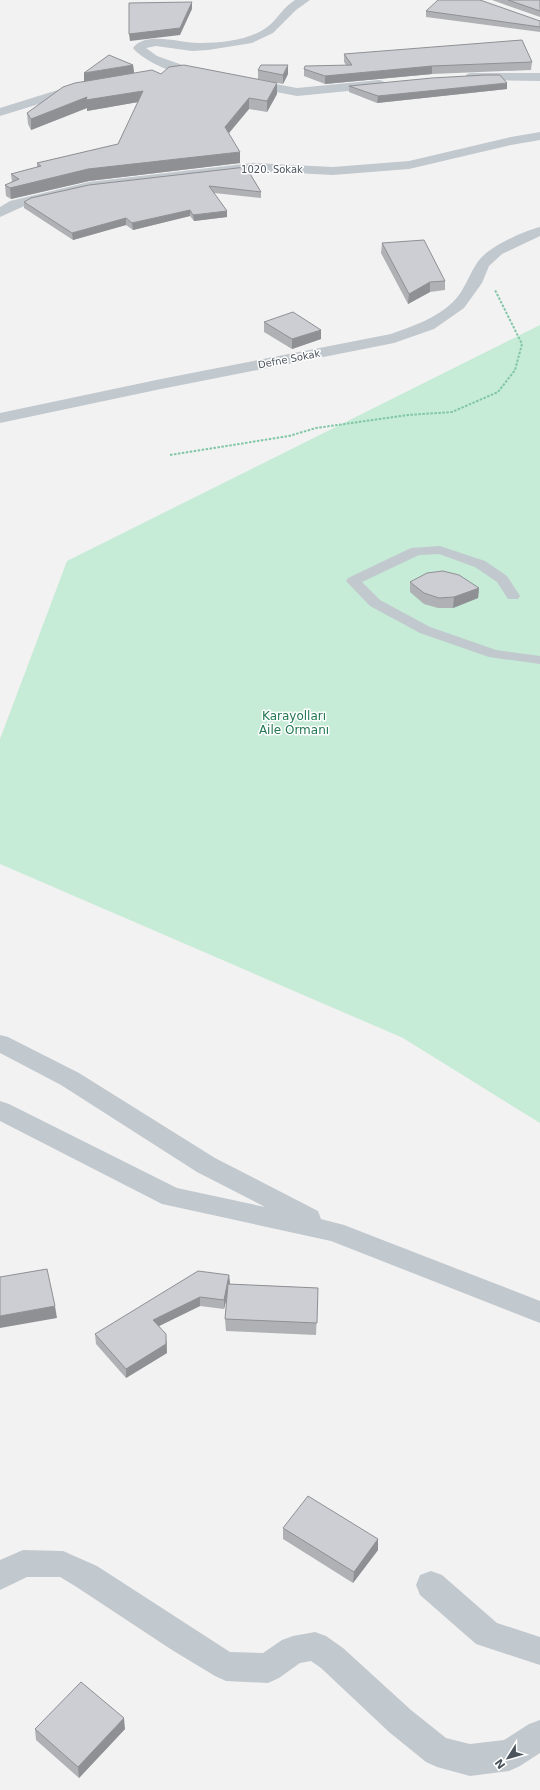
<svg xmlns="http://www.w3.org/2000/svg" width="540" height="1790" font-family="'DejaVu Sans',sans-serif">
  <style>
    .green { fill: #c6ebd6 }
    .lines { fill: none; stroke-linecap: round; stroke-linejoin: round }
    .path { stroke: #81c6a7; stroke-width: 2; stroke-dasharray: 2.5 1.5; stroke-linecap: butt }
    .service { fill: #c1c8ce; fill-rule: evenodd }
    .minor { fill: #c1c8ce; fill-rule: evenodd }
    .tertiary { fill: #c1c8ce; fill-rule: evenodd }
    .wall { fill: #afb1b5 }
    .shaded-wall { fill: #8f9094 }
    .building { fill: #ccced3; stroke: #8f9094 }
    .labels { text-anchor: middle; dominant-baseline: central; stroke-width: 3; stroke-linejoin: round; paint-order: stroke }
    .far-street-label { font-size: 10px; fill: #4b545d; stroke: #fff }
    .park-label { font-size: 12px; fill: #227851; stroke: #fff }
  </style>
  <rect width="100%" height="100%" fill="#f3f2f2"/>
  <path class="green" d="M540,325V1123L403,1038L0,864V739L67,561Z"/>
  <g class="lines">
    <path class="path" d="M170,455L289,436L316,428L408,415L452,412L498,392L515,370L522,344L495,290"/>
    <path class="service" d="M440,546L485,561L507,576L520,596L518,599H508L497,582L475,567L439,554L419,555L362,582L380,600L430,627L496,650L540,656V664L489,657L420,633L370,606L346,581L348,578L411,548Z"/>
    <g class="minor">
      <path d="M295,0H310L296,10L273,33L252,43L208,50L192,51L156,46L146,48L157,56L188,67L190,70L188,73C175,76 141,59 133,48C146,30 183,44 201,43C224,43 253,40 271,24C279,16 285,6 295,0Z"/>
      <path d="M471,73H540V81L467,80L465,77L467,74Z"/>
      <path d="M249,79L297,88L379,80L383,81L385,84L383,87L379,88L297,96L245,86L243,83L245,80Z"/>
      <path d="M77,84L81,85L83,88L81,91L0,116V108Z"/>
      <path d="M540,227V236L502,254L489,266L482,283L464,308L434,329L394,343L161,389L0,423V413L161,379L391,334C413,326 435,319 453,302C465,290 468,276 477,263C486,248 523,231 540,227Z"/>
      <path d="M0,1035L8,1037L79,1073L215,1158L318,1211L321,1219L344,1225L540,1301V1323L331,1241L162,1204L0,1121V1101L9,1104L177,1188L265,1207L197,1172L61,1085L0,1053Z"/>
      <path d="M23,1550L63,1551L97,1566L230,1652L263,1653L282,1640L293,1636L315,1632L326,1636L343,1648L411,1710L446,1738L470,1744L504,1740L529,1724L540,1720V1753L520,1766L509,1771L470,1776L437,1767L426,1762L389,1732L321,1668L311,1661L300,1663L279,1678L268,1683L226,1681L215,1676L172,1650L75,1586L60,1577H27L0,1590V1560Z"/>
      <path d="M431,1571L442,1575L497,1623L540,1637V1665L476,1644L420,1595L416,1585L420,1575Z"/>
    </g>
    <path class="tertiary" d="M540,132V140L511,145L409,169L333,175L252,171L89,190L31,203L0,217V207L10,201L89,182L252,163L333,167L409,161L511,137Z"/>
  </g>
  <g class="wall">
    <path d="M492,0H540V17Z"/>
    <path d="M426,11L540,21V32L426,17Z"/>
    <path d="M344,54L532,62L531,70L432,74L325,84L304,76V69L346,65L344,62Z"/>
    <path d="M133,65L134,73L161,74L277,94L267,112L249,109L228,133L240,163L89,181L11,199L6,196L5,185L12,182L11,174L37,167V163L118,144L138,102L87,111V108L31,130L28,124L27,113L84,81Z"/>
    <path d="M258,70L288,74L283,84L258,79Z"/>
    <path d="M349,86L507,89L377,103L349,92Z"/>
    <path d="M246,167L261,192V198L214,193L227,211V217L194,221L190,216L133,230L126,225L73,240L24,208V202Z"/>
    <path d="M382,243L445,281V290L430,292L408,304L381,253Z"/>
    <path d="M264,322L321,330V339L292,349L264,332Z"/>
    <path d="M410,582L479,588L478,598L453,608H438L424,604L410,592Z"/>
    <path d="M229,1275L230,1284L318,1288L316,1335L226,1331L225,1319L227,1295L224,1309L200,1306L159,1326L167,1343V1353L126,1378L96,1344L95,1334Z"/>
    <path d="M283,1528L378,1539V1550L353,1583L283,1539Z"/>
    <path d="M35,1729H125L79,1778L36,1740Z"/>
  </g>
  <g class="shaded-wall">
    <path d="M192,2V9L180,35L130,41L129,34Z"/>
    <path d="M133,65L134,73L84,82V73Z"/>
    <path d="M288,65V74L283,84V75Z"/>
    <path d="M432,66V74L325,84V76Z"/>
    <path d="M277,83V94L267,112V101Z"/>
    <path d="M507,83V89L377,103L378,96Z"/>
    <path d="M143,91L144,101L87,111V108L31,130V119L87,97Z"/>
    <path d="M249,98V109L225,138V127Z"/>
    <path d="M240,152V163L89,181L11,199L10,188L88,169Z"/>
    <path d="M190,210V216L133,230L132,223Z"/>
    <path d="M227,211V217L194,221L193,215Z"/>
    <path d="M126,218V225L73,240L72,233Z"/>
    <path d="M430,282V292L408,304L409,294Z"/>
    <path d="M321,330V339L292,349V339Z"/>
    <path d="M479,588L478,598L453,608L454,597Z"/>
    <path d="M229,1275L230,1285L224,1309V1300Z"/>
    <path d="M200,1297V1306L153,1329V1320Z"/>
    <path d="M55,1306L57,1318L0,1328V1316Z"/>
    <path d="M166,1334L167,1353L126,1378V1369Z"/>
    <path d="M378,1539V1550L353,1583L354,1572Z"/>
    <path d="M124,1718L125,1729L79,1778L78,1767Z"/>
  </g>
  <g class="building">
    <path d="M438,0H480L540,21V27L426,11Z"/>
    <path d="M508,0H540V11Z"/>
    <path d="M192,2L180,28L129,34V3Z"/>
    <path d="M522,40L532,62L432,66L325,76L304,69L305,66L352,65L344,54Z"/>
    <path d="M109,55L133,65L84,73Z"/>
    <path d="M184,65L277,83L267,101L249,98L225,127L240,152L88,169L10,188L5,185L19,179L11,174L41,166L37,163L118,144L143,91L86,100L87,97L31,119L27,113L63,87L75,83L152,70L161,74L169,67Z"/>
    <path d="M261,65H288L283,75L258,70Z"/>
    <path d="M485,75H500L507,83L378,96L349,86L432,78Z"/>
    <path d="M246,167L261,192L209,186L227,211L193,215L190,210L132,223L126,218L72,233L24,202L31,198L89,185Z"/>
    <path d="M424,240L445,281L430,282L409,294L382,243Z"/>
    <path d="M293,312L321,330L292,339L264,322Z"/>
    <path d="M443,571L459,575L479,588L454,597L439,598L424,593L410,582L427,573Z"/>
    <path d="M47,1269L55,1306L0,1316V1277Z"/>
    <path d="M198,1271L229,1275L224,1300L200,1297L153,1320L166,1334V1344L126,1369L95,1334Z"/>
    <path d="M228,1284L318,1288L317,1323L225,1319Z"/>
    <path d="M308,1496L378,1539L354,1572L283,1528Z"/>
    <path d="M81,1682L124,1718L78,1767L35,1729Z"/>
  </g>
  <g class="labels">
    <g class="far-street-label">
      <text x="272" y="169">1020. Sokak</text>
      <text transform="translate(289 359) rotate(-11)">Defne Sokak</text>
    </g>
    <g class="park-label">
      <text x="294" y="716">Karayolları<tspan x="294" dy="14">Aile Ormanı</tspan></text>
    </g>
  </g>
  <g transform="translate(508 1758) rotate(233)" stroke="#ffffff" stroke-width="3" paint-order="stroke">
  <path d="M0-3L7 15L0 10L-7 15Z" fill="#4b545d"/>
  <text y="-6" font-size="11" font-weight="bold" text-anchor="middle" fill="#4b545d">N</text>
  </g>
</svg>
